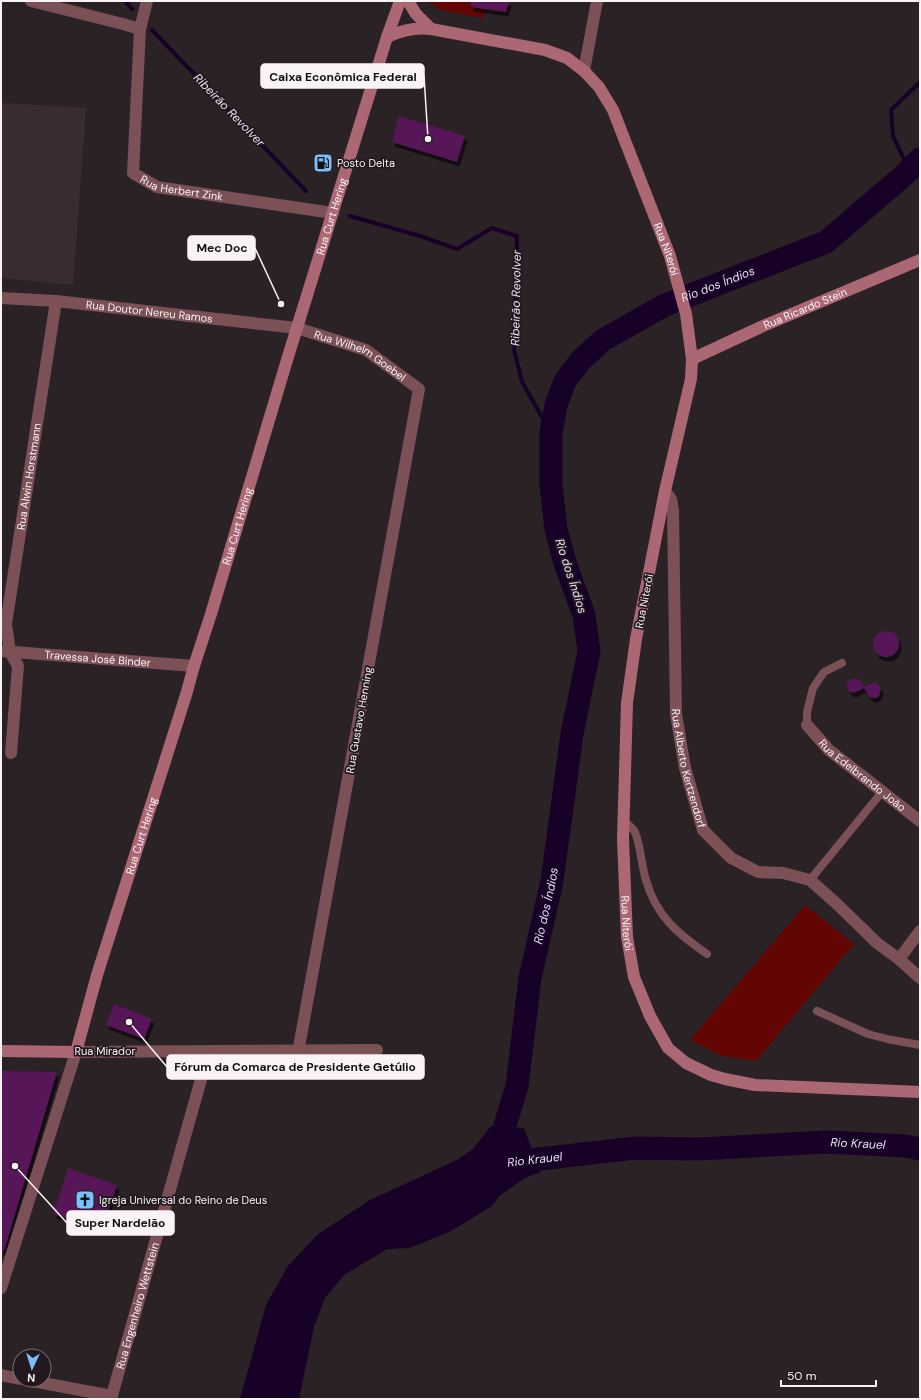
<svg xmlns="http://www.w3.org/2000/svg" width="921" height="1400" font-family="'DM Sans',sans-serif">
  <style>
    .built { fill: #3a2b32 }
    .green { fill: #620503 }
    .water { fill: #170126 }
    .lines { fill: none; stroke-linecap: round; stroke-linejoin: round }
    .stream { stroke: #170126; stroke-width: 4 }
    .river { stroke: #170126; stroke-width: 23 }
    .building { fill: #571458; filter: url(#shadow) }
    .lane { stroke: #7b5057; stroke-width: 8 }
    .street { stroke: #7b5057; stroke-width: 12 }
    .secondary { stroke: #ab6874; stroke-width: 12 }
    .labels { text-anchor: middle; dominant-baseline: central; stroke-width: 3.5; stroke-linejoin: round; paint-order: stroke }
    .poi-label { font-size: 11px; fill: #f9f3f5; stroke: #21191d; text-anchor: start }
    .street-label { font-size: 11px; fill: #f9f3f5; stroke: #21191d }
    .water-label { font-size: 12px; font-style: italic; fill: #e8def4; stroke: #21191d }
    .leader { fill: none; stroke: #f9f3f5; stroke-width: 1.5 }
    .callout-dot { fill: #f9f3f5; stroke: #21191d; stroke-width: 1.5 }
    .callout { fill: #f9f3f5; stroke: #f9f3f5; stroke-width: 1.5 }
    .callout-label { font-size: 12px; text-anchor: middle; font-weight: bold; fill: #111 }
  </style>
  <defs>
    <filter id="shadow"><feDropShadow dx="2.5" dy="4.5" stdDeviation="0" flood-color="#0009"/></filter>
  </defs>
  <rect width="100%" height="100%" fill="#2b2226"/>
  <path class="built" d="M1,103L86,108L73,285L1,278Z"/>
  <g class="green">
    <path d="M427,1H486L483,18L441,10Z"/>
    <path d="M805,905L854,944L756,1061L722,1056L690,1040Z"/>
  </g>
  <path class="water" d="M491,1126L524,1128L540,1172L525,1178L499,1196L492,1206L451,1231L410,1248L387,1249L344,1275L325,1298L314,1327L299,1399H240L266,1305L288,1266L317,1235L370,1200L457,1160L473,1149Z"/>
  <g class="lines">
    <g class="stream">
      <path d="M125,1L132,9"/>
      <path d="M152,30L306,191"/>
      <path d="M903,176L904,159L893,136L891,110L920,82"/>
      <path d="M350,216L420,236L457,249L492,228L517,236L514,350L522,382L551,433"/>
    </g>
    <g class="river">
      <path id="s1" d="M495,1158L517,1086L530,978L552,881L572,734L589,651L584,615L565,563L556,529L551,485V433L556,405L565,381L581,360L603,340L665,305L826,242L903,176L920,159"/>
      <path id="s2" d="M505,1163L635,1148L700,1149L827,1142L905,1146L920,1149"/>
    </g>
  </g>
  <g class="building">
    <path d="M471,1H509L506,12L471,7Z"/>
    <path d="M399,116L465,136L457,162L392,142Z"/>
    <circle cx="886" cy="644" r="13"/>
    <path d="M853,678L860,680L864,687L872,683H876L879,685L881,689L879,696L876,698H872L869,696L864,688L856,692L853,693L849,691L847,687V683L849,680Z"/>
    <path d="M114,1004L152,1019L144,1039L106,1025Z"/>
    <path d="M1,1071L57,1072L4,1251H1Z"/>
    <path d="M68,1168L117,1185L102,1229L53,1214Z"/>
  </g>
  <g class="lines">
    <g class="lane">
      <path d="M807,725V712L813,688L824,672L842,663"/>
      <path d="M624,821C627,824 633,828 635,832C641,847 641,864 646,880C656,916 678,934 707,954"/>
      <path d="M810,880L882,792"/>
      <path d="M817,1011L868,1034L887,1039L920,1045"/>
    </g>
    <g class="street">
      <path d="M31,1L123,24L140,29"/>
      <path id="s3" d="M147,1L140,29L133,173L157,187L333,213"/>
      <path d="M584,71L597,1"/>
      <path id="s4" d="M1,298L56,301L297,328L366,350L419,389L299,1047L297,1051"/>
      <path id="s5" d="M665,491L671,499L673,510L676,714L685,768L703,830L731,858L758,872L783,873L810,880L837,904L877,943L899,959L920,978"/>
      <path id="s6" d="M1,651L194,666"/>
      <path id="s7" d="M807,725L829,750L920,821"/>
      <path id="s8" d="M11,753L18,666L10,652L6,624L56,301"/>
      <path d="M899,959L920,931"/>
      <path d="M1,1288L76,1052L377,1050"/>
      <path d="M1,1375L20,1379"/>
      <path d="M27,1380L112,1396"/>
      <path id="s9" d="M111,1399L209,1051"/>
    </g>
    <g class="secondary">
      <path d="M408,1L416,14L431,29"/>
      <path id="s10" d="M387,37C402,30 415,27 431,29L545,50L567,58L584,71L599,87L613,110L670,256L686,314L692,359L691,379L665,491L636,639L627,703L623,839L627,937L634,977L650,1016L668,1048L686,1063L711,1075L725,1079L755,1085L920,1092"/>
      <path id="s11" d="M692,359L763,326L920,260"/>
      <path id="s12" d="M1,1051L76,1052L97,975L186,695L194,666L211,614L287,360L387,37L400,1"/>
    </g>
  </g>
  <defs>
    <g id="fuel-square" transform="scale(1)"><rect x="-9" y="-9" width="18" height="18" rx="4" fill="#7bbef8" stroke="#21191d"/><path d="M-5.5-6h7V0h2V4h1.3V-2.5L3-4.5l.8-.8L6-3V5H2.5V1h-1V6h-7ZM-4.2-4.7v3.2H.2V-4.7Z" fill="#111"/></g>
    <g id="church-square" transform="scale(1)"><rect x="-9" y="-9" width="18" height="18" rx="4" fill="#7bbef8" stroke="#21191d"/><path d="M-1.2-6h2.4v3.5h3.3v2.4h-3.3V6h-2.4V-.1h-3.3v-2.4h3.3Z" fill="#111"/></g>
  </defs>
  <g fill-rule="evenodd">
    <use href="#fuel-square" x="323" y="163"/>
    <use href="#church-square" x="85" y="1200"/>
  </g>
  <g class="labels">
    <g class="poi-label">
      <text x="337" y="163">Posto Delta</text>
      <text x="99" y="1200">Igreja Universal do Reino de Deus</text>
    </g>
    <g class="street-label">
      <text stroke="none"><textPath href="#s3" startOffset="225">Rua Herbert Zink</textPath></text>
      <text stroke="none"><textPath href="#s12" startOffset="949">Rua Curt Hering</textPath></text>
      <text stroke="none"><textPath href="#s10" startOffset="404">Rua Niterói</textPath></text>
      <text stroke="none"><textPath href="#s11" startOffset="124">Rua Ricardo Stein</textPath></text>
      <text stroke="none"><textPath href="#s4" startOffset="149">Rua Doutor Nereu Ramos</textPath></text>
      <text stroke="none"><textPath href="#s4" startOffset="367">Rua Wilhelm Goebel</textPath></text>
      <text stroke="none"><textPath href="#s8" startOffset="281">Rua Alwin Horstmann</textPath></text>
      <text stroke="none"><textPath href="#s12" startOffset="625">Rua Curt Hering</textPath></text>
      <text transform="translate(644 601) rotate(-79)">Rua Niterói</text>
      <text stroke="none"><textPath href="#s6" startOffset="97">Travessa José Binder</textPath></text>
      <text transform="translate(359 720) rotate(-80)">Rua Gustavo Henning</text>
      <text stroke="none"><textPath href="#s5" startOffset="281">Rua Alberto Kertzendorf</textPath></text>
      <text stroke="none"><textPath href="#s7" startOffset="75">Rua Edelbrando João</textPath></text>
      <text stroke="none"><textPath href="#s12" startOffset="301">Rua Curt Hering</textPath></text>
      <text stroke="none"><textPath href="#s10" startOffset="1088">Rua Niterói</textPath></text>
      <text x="105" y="1051">Rua Mirador</text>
      <text stroke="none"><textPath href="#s9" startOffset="97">Rua Engenheiro Wettstein</textPath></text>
    </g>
    <g class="water-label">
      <text transform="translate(229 110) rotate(46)">Ribeirão Revolver</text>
      <text stroke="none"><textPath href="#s1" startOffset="978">Rio dos Índios</textPath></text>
      <text transform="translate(516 298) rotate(-89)">Ribeirão Revolver</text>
      <text transform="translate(571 576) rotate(72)">Rio dos Índios</text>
      <text stroke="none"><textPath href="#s1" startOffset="258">Rio dos Índios</textPath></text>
      <text stroke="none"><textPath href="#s2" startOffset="354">Rio Krauel</textPath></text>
      <text stroke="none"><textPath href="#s2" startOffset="30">Rio Krauel</textPath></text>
    </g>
  </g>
  <path class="leader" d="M428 139L424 76M281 304L255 248M129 1022L167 1067M15 1166L67 1223"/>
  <g class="callout-dot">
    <circle cx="428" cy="139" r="4"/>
    <circle cx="281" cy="304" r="4"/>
    <circle cx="129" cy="1022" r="4"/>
    <circle cx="15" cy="1166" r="4"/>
  </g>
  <g class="callout">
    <rect x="261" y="64" width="163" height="24" rx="4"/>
    <rect x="188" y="236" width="67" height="24" rx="4"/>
    <rect x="167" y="1055" width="257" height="24" rx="4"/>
    <rect x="67" y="1211" width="107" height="24" rx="4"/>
  </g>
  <g class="callout-label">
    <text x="343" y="81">Caixa Econômica Federal</text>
    <text x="222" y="252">Mec Doc</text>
    <text x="295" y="1071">Fórum da Comarca de Presidente Getúlio</text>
    <text x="120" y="1227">Super Nardelão</text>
  </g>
  <rect width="921" height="1400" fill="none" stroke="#f9f3f5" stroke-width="4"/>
  <g transform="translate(32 1368) rotate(184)"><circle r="19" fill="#21191d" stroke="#777073"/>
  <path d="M0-3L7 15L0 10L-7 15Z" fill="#7bbef8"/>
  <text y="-6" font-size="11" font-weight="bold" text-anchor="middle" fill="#f9f3f5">N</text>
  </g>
  <path d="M781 1380v6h95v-6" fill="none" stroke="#f9f3f5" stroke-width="2"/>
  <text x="787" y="1380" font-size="12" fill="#f9f3f5" stroke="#21191d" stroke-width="3" paint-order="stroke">50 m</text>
</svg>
